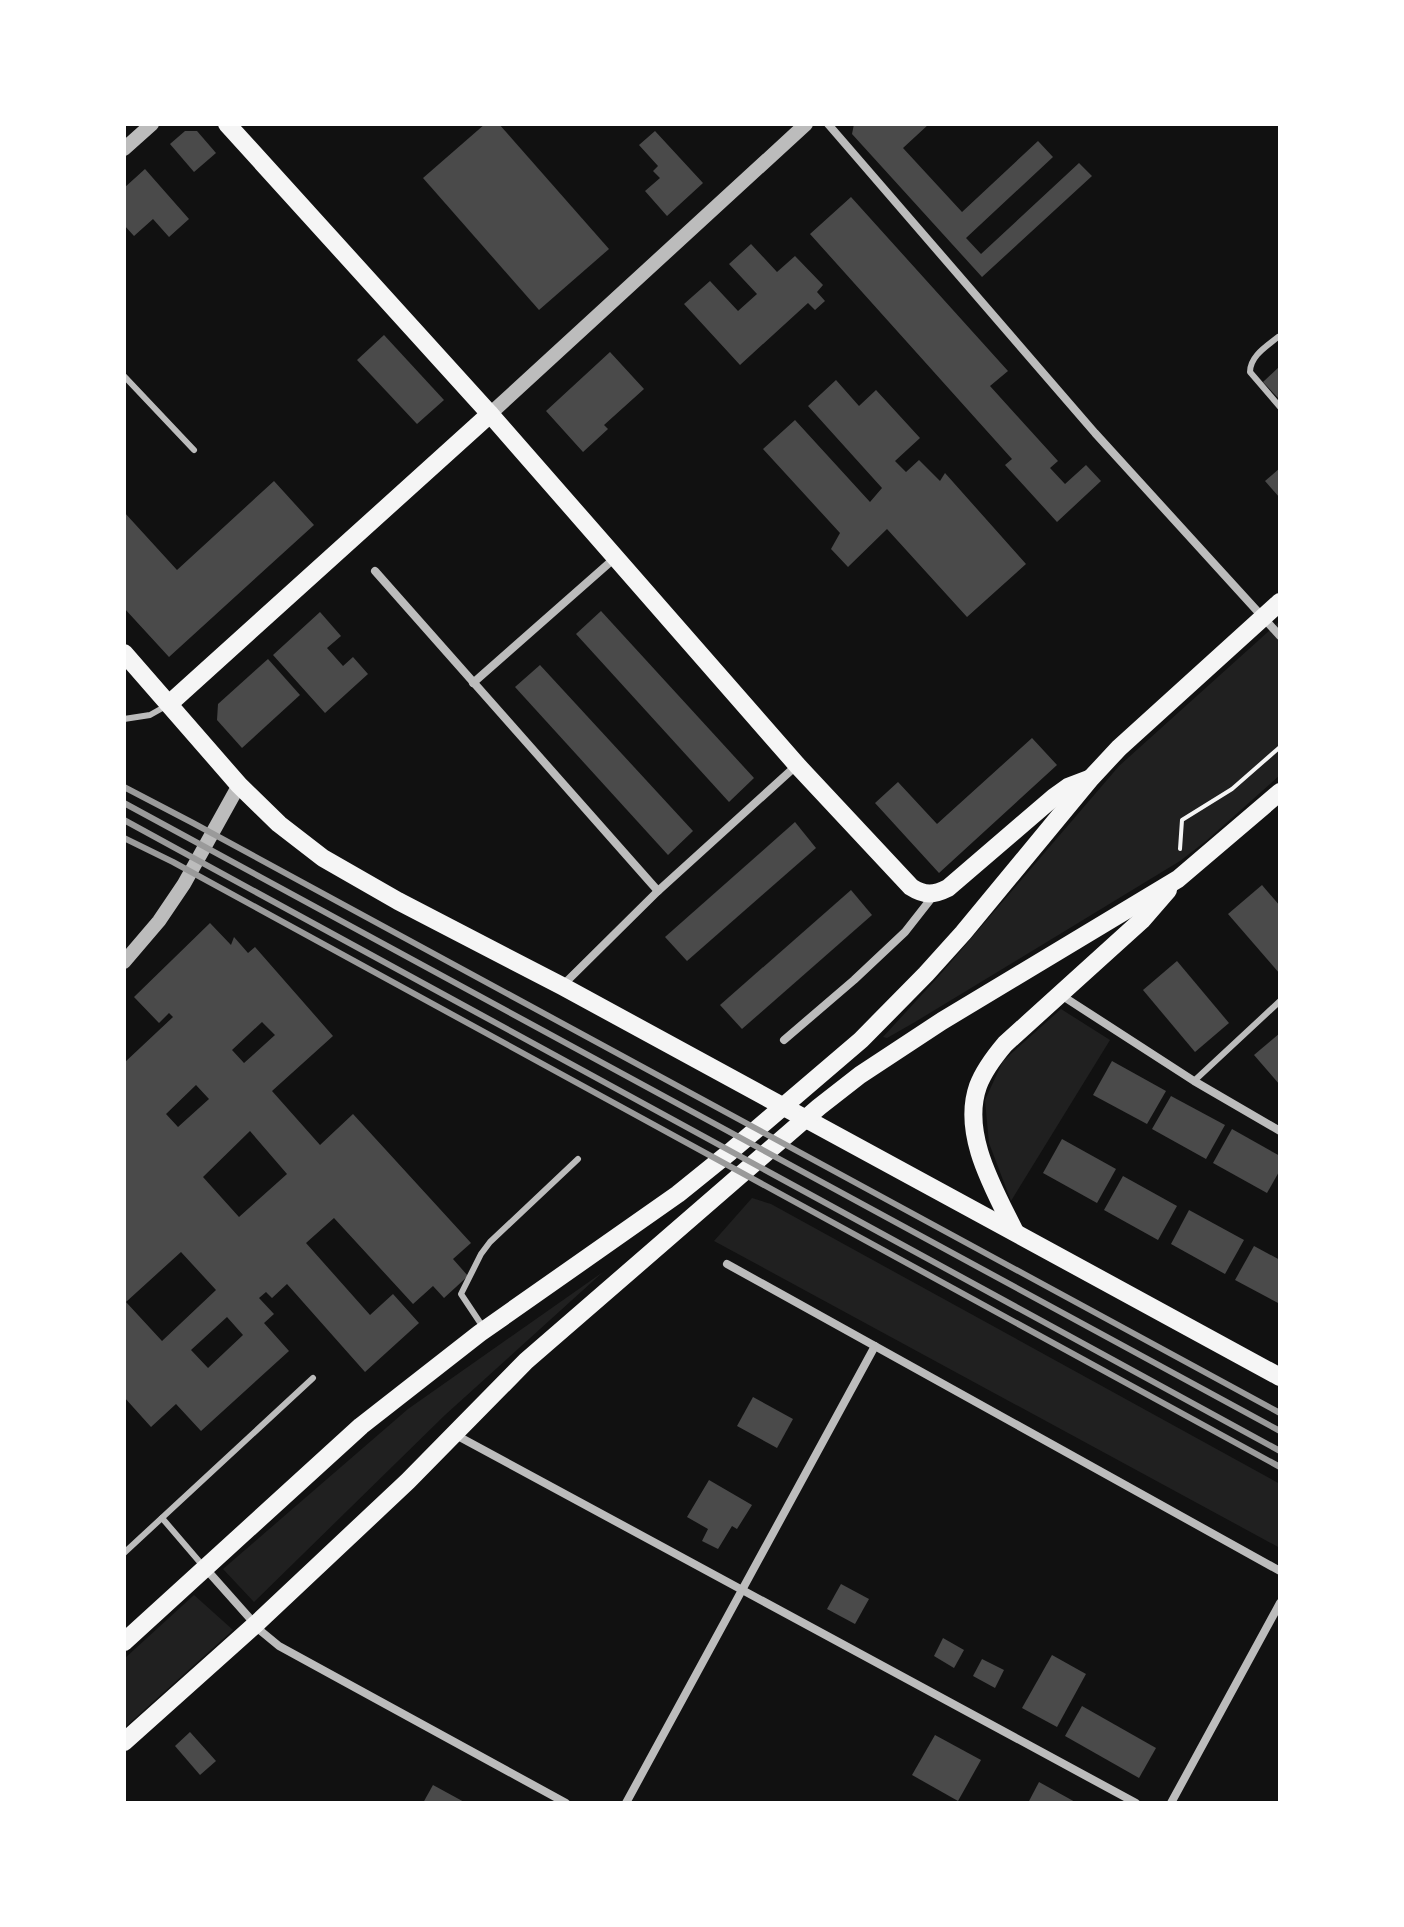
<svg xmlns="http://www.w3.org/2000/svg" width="1404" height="1927" font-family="Lato,sans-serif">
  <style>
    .green { fill: #202020 }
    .building { fill: #4a4a4a; fill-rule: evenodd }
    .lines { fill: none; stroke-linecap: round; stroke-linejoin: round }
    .path { stroke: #f5f5f5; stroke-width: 4 }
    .service { stroke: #bcbcbc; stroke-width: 6 }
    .minor { stroke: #bcbcbc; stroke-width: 8 }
    .tertiary { stroke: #bcbcbc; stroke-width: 14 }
    .primary { stroke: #f5f5f5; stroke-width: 18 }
    .rail { stroke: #9a9a9a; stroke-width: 6 }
  </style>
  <rect width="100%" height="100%" fill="#111"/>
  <g class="green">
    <path d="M1280,621V775L1206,841L1180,861L915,1022L887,1038L883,1037L938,977L1119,766Z"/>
    <path d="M1061,1009L1110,1040L1011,1201L989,1143L985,1100L1003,1061Z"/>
    <path d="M752,1198L771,1204L1280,1484V1548L714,1241Z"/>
    <path d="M603,1272L445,1415L254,1602L223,1569L408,1409Z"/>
    <path d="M194,1595L233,1630L124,1728V1659Z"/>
  </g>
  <g class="building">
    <path d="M485,124H499L609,249L539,310L423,178Z"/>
    <path d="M854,124H929L903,148L962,212L1038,141L1053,157L966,238L981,254L1079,163L1092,176L982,277L852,134Z"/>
    <path d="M185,131H197L216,153L194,172L170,144Z"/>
    <path d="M655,131L703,183L667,216L645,191L660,178L653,171L658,166L639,145Z"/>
    <path d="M145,169L189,219L169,237L153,219L134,236L124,225V188Z"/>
    <path d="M851,197L1008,371L990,386L1058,461L1050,468L1065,484L1086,465L1101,481L1057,522L1005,465L1012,459L810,234Z"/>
    <path d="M751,244L777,272L795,256L823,285L817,292L825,301L815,310L808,303L740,365L684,304L710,281L738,311L757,294L729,264Z"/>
    <path d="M384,335L444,400L417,424L357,360Z"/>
    <path d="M610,352L644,389L604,425L608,429L583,452L546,411Z"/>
    <path d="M1280,366V400L1263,382Z"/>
    <path d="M836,380L859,406L876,390L920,438L895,461L906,472L919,460L940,481L945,473L1026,564L967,617L887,529L848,567L831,549L840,533L763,449L795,420L870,502L882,488L808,406Z"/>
    <path d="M1280,468V498L1265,481Z"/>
    <path d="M274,481L314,525L169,657L124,608V512L177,570Z"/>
    <path d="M601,611L754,778L729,802L576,634Z"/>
    <path d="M320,612L341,636L327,648L343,666L353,657L368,674L325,713L273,655Z"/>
    <path d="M268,659L300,695L242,748L217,720L218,704Z"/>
    <path d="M540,665L693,831L668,855L515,687Z"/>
    <path d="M1032,738L1057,765L939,873L875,803L898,782L937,824Z"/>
    <path d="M795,822L816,848L687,961L665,937Z"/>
    <path d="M1262,885L1280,906V974L1228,914Z"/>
    <path d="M851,890L872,915L742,1029L720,1005Z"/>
    <path d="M210,923L231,945L234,937L248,953L255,947L333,1036L272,1091L320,1145L353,1114L471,1243L453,1259L468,1276L444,1298L433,1286L413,1304L334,1218L306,1243L370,1315L393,1294L419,1323L365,1372L287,1284L272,1298L266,1292L259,1298L274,1314L264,1323L289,1351L201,1431L176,1404L151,1427L124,1397V1063L173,1017L169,1013L159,1023L134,997ZM262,1022L275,1035L244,1063L232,1050ZM196,1085L209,1099L178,1127L166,1114ZM250,1131L287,1174L239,1217L203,1177ZM181,1252L216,1290L162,1341L126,1302ZM227,1317L243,1335L208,1368L191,1350Z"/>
    <path d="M1177,961L1229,1023L1195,1052L1143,990Z"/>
    <path d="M1280,1033V1085L1254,1055Z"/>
    <path d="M1112,1061L1166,1091L1147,1124L1093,1095Z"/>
    <path d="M1171,1096L1225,1125L1206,1159L1152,1129Z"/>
    <path d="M1232,1129L1280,1156V1170L1267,1193L1213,1163Z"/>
    <path d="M1062,1139L1116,1169L1097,1203L1043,1173Z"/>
    <path d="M1123,1176L1177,1206L1158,1240L1104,1210Z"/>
    <path d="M1189,1210L1244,1240L1225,1274L1171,1244Z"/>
    <path d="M1254,1246L1280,1260V1304L1235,1280Z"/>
    <path d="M753,1397L793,1419L777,1448L737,1426Z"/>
    <path d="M709,1480L752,1505L737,1529L732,1526L718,1549L702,1541L708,1529L687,1517Z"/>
    <path d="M841,1584L869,1599L855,1624L827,1609Z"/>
    <path d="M943,1638L964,1650L954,1668L934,1656Z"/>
    <path d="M1052,1655L1086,1674L1057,1727L1022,1708Z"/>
    <path d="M982,1659L1004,1670L995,1688L973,1676Z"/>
    <path d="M1082,1706L1156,1748L1139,1778L1065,1736Z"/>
    <path d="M190,1732L216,1761L200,1775L175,1746Z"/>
    <path d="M935,1735L981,1760L958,1801L912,1775Z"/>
    <path d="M1039,1782L1077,1803H1028Z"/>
    <path d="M433,1785L466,1803H423Z"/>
  </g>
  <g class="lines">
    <path class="path" d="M1180,849L1182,820L1232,789L1280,747"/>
    <g class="service">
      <path d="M1278,337C1267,346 1250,356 1250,372L1280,407"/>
      <path d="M124,376L194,450"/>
      <path d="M124,719L150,715L166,706"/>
      <path d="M1194,1081L1280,1001"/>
      <path d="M483,1327L461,1294L481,1254L490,1242L578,1159"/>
      <path d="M162,1518L204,1567"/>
      <path d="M124,1553L313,1378"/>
    </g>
    <g class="minor">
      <path d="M828,124L1095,433L1280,636"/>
      <path d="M375,571L658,891"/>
      <path d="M473,683L616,557"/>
      <path d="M563,985L658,891L797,765"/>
      <path d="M1061,995L1194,1081L1280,1131"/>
      <path d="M784,1040L854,980L905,932L934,895"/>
      <path d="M727,1264L1280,1571"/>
      <path d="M454,1434L1136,1803"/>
      <path d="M206,1569L262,1632L279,1646L566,1803"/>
      <path d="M626,1803L875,1346"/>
      <path d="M1171,1803L1280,1603"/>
    </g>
    <g class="tertiary">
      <path d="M124,149L152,124"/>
      <path d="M490,414L806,124"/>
      <path d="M124,962L159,921L184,884L239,785"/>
    </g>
    <g class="primary">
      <path d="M227,124L490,414L797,765L911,887C925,896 934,895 948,888L1054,797L1068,787L1089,779"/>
      <path d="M124,653L239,785L279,824L323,858L398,901L562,986L1280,1377"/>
      <path d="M169,704L490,414"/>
      <path d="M1015,1232C994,1189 961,1134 978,1086C984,1070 994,1057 1005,1044L1142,920L1168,890"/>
      <path d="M124,1642L361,1426L480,1333L678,1194L730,1152L861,1040L926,974L963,933L1091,778L1119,748L1280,602"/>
      <path d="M124,1742L256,1624L408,1481L526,1361L819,1107L860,1075L942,1021L1178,879L1280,792"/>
    </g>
    <g class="rail">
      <path d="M124,787L193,823L1280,1413"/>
      <path d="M124,803L1280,1431"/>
      <path d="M124,820L1280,1451"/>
      <path d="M124,838L173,862L1280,1467"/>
    </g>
  </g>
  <rect width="1404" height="1927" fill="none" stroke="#ffffff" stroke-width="252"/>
</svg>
